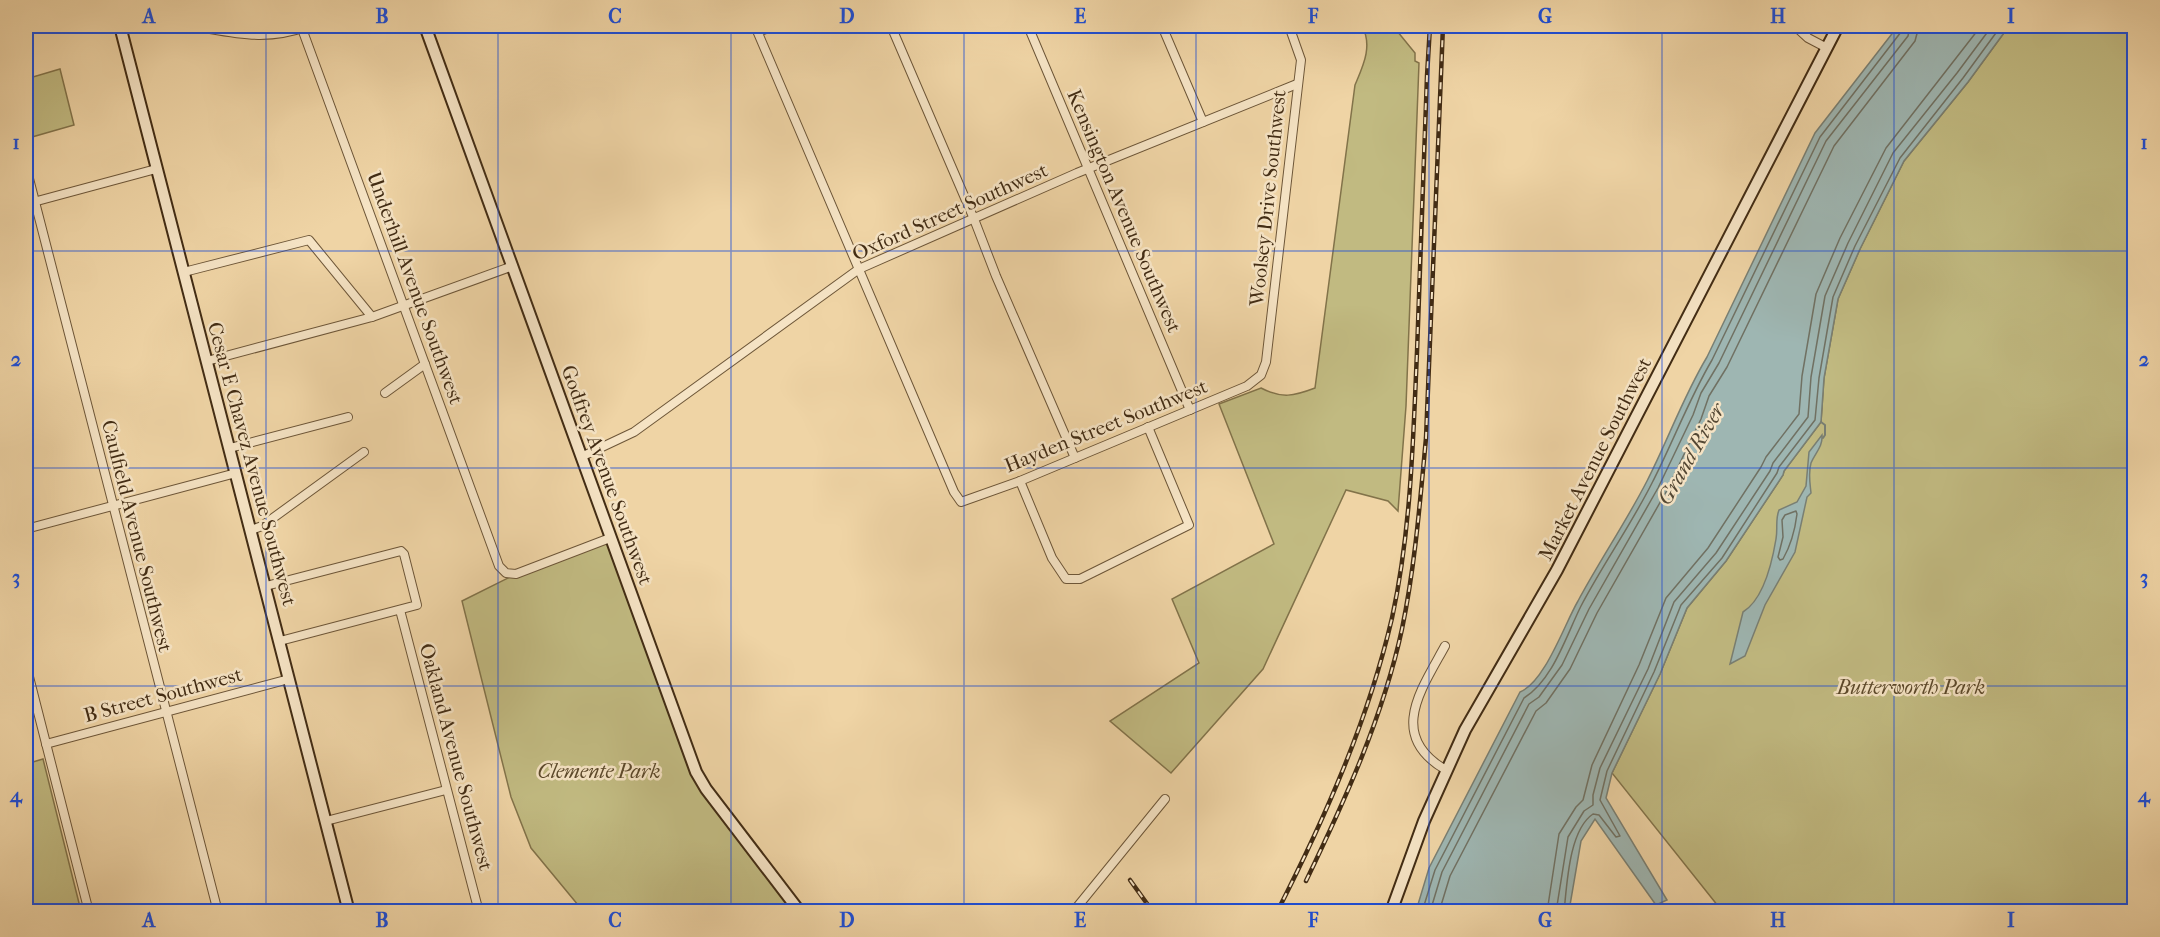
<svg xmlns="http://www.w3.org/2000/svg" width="2160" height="937" font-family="'IM FELL French Canon',serif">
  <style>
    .green { fill: #c1ba81; stroke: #82734a; stroke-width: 1.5 }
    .water { fill: #9eb6b2; stroke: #797f73; stroke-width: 1.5 }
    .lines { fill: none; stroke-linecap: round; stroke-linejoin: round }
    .shore { stroke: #707163; stroke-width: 1.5 }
    .stream { stroke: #797f73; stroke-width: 2 }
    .street-casing { stroke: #6d5638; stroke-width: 10 }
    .secondary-casing { stroke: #422c14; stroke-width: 14 }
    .street { stroke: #f5e3c4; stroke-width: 8 }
    .secondary { stroke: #f5e3c4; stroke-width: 10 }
    .rail-casing { stroke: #422c14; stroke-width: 4.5 }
    .rail { stroke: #f5e3c4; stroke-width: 2; stroke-dasharray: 7; stroke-linecap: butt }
    .grid { fill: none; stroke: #1d4ed8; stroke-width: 1.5; stroke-opacity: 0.55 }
    .labels { text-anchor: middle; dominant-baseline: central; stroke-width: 5; stroke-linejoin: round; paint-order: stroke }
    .street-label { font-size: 20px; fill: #422c14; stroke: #f5e3c4 }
    .park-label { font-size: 20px; font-style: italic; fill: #5b482a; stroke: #f5e3c4 }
    .water-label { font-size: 21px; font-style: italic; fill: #544834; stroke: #f5e3c4 }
    .neatline { fill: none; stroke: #1d4ed8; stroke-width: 2 }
    .grid-label { font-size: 20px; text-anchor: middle; font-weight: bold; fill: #1d4ed8 }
  </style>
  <rect width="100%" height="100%" fill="#efd4a5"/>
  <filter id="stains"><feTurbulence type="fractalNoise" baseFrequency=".00333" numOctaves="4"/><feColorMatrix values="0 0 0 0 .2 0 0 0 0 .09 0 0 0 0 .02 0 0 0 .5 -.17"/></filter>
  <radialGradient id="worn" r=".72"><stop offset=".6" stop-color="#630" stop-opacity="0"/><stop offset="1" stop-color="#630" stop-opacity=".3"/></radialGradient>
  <g class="green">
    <path d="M1362,26H1393L1415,53V61L1419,63L1406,406L1398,511L1388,501L1346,490L1263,669L1171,773L1110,721L1199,663L1172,599L1274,544L1219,404L1261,388C1282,399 1294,396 1315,388L1355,85C1363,66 1373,46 1362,26Z"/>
    <path d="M2009,26H2134V911H1722L1612,773L1660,674L1687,608L1726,561L1783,475L1784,471L1821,422L1824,378L1838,299L1860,249L1904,161L1968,82Z"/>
    <path d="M60,69L74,125L32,137L26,113V79Z"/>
    <path d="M610,538L696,772L801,911H583L531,848L511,797L462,601L516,574Z"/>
    <path d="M43,759L81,911H26V764Z"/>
  </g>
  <g class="water">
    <path d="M1898,26H2009L1968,82L1904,161L1860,249L1838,299L1824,378L1821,422L1784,471L1783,475L1726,561L1687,608L1660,674L1612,773L1606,798L1667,900L1656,905L1595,819L1581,841L1569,911H1416L1429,868L1520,692C1545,682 1564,625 1578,601C1600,560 1626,522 1647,481C1668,440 1683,397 1707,357L1815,133Z"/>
    <path d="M1822,435C1823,447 1815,453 1811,463C1808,473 1810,483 1811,493L1807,497L1795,552L1765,605L1745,656L1730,664L1743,612C1764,599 1772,563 1776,539C1778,529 1775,520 1779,510L1797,502L1806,486L1809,452Z"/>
  </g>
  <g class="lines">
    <g class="shore">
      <path d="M1796,511L1797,514C1795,530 1791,545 1783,559L1780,560L1778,557L1783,537L1782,520L1785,515Z"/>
      <path d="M1422,912L1435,870L1524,698C1553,680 1566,636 1581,606C1603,564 1631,525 1652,483C1673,442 1689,399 1712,360L1820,137L1901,32L1903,26"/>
      <path d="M1430,912L1442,872L1529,704L1539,697L1562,665L1589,609L1658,488L1693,415L1701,393L1719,363L1826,141L1908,36L1910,26"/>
      <path d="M1439,912L1450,876L1536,711L1546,703L1570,669L1597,613L1666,492L1701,419L1709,396L1727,367L1834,146L1915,41L1919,26"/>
      <path d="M1547,912L1559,834L1576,807L1583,800L1592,765L1639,665L1666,598L1708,548L1761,467L1766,457L1799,414L1802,376L1816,294L1840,238L1886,148L1981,26"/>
      <path d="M1556,912L1568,837L1584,811L1593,805V795L1600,768L1648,669L1674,602L1716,553L1770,471L1773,463L1808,417L1811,377L1825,296L1848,243L1893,153L1957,73L1992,26"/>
      <path d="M1564,912C1567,884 1569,830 1593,814L1599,815L1616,837L1620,836L1600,800L1607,771L1654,672L1681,605L1722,558L1777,473L1779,467L1815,420L1819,378L1833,297L1855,246L1900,158L1963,78L2001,26"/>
    </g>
    <path class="stream" d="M1821,422L1825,425V435L1823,438"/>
    <g class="street-casing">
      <g id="street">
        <path d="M192,26C236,33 265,42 308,26"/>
        <path d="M301,26L499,566L506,573L516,574L610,538"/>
        <path d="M755,26L954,492L961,502L1020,481L1247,386L1261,375L1266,362L1301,60L1289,26"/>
        <path d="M891,26L974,219L996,276L1075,458"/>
        <path d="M1028,26L1190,410"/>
        <path d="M1162,26L1203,122"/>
        <path d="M1795,26L1808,38L1827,48"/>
        <path d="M758,32L774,26"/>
        <path d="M26,167L218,912"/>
        <path d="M26,204L156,169"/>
        <path d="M184,272L309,240L372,317"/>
        <path d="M207,361L372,317L513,266"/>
        <path d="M385,393L425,364"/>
        <path d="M230,448L348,417"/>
        <path d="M581,457L634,432L859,269L1077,173L1297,84"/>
        <path d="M1020,481L1052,558L1066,579H1080L1189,525L1148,427"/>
        <path d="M26,529L236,473"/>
        <path d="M251,530L262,526L364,452"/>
        <path d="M266,586L401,551L404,554L417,605L280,641"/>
        <path d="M400,610L479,912"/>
        <path d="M1445,646C1421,690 1387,736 1446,770"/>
        <path d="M26,665L89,912"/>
        <path d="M46,744L289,679"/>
        <path d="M326,821L446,790"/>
        <path d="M1073,912L1165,799"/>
      </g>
    </g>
    <g class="secondary-casing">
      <g id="secondary">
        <path d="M120,26L349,912"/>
        <path d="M425,26L696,772L706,789L800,912"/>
        <path d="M1391,912L1424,821L1465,730L1557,570L1838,26"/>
      </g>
    </g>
    <use href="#street" class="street"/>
    <use href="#secondary" class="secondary"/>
    <g class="rail-casing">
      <g id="rail">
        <path d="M1130,880L1153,912"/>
        <path d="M1306,881C1345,800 1383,717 1402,629C1415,566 1420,502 1426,438L1443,26"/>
        <path d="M1277,912C1325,818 1368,721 1392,618C1411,531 1413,441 1417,352C1420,260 1423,168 1427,76L1430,26"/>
      </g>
    </g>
    <use href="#rail" class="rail"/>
  </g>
  <path class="grid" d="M266,26V912M498,26V912M731,26V912M964,26V912M1196,26V912M1429,26V912M1662,26V912M1894,26V912M26,251H2134M26,468H2134M26,686H2134"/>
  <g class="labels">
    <g class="street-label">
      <text transform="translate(1268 198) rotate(-84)">Woolsey Drive Southwest</text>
      <text transform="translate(1124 211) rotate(67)">Kensington Avenue Southwest</text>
      <text transform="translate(950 212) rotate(-24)">Oxford Street Southwest</text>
      <text transform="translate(415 288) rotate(70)">Underhill Avenue Southwest</text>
      <text transform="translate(1106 426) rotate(-22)">Hayden Street Southwest</text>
      <text transform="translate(1595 459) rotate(-63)">Market Avenue Southwest</text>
      <text transform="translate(252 464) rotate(75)">Cesar E Chavez Avenue Southwest</text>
      <text transform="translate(607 475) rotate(70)">Godfrey Avenue Southwest</text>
      <text transform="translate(137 536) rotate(76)">Caulfield Avenue Southwest</text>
      <text transform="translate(163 695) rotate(-15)">B Street Southwest</text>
      <text transform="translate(456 757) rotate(75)">Oakland Avenue Southwest</text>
    </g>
    <g class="park-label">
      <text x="1911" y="687">Butterworth Park</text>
      <text x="599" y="771">Clemente Park</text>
    </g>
    <g class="water-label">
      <text transform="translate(1691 454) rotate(-60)">Grand River</text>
    </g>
  </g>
  <rect width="2160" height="937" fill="none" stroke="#efd4a5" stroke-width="66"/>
  <rect x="33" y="33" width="2094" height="871" class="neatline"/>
  <g class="grid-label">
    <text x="149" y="23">A</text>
    <text x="382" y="23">B</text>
    <text x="615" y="23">C</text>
    <text x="847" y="23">D</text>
    <text x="1080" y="23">E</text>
    <text x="1313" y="23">F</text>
    <text x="1545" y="23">G</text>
    <text x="1778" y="23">H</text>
    <text x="2011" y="23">I</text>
    <text x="16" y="149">1</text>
    <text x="2144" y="149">1</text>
    <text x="16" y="366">2</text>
    <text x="2144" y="366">2</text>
    <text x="16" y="584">3</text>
    <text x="2144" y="584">3</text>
    <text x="16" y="802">4</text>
    <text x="2144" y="802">4</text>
    <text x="149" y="927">A</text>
    <text x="382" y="927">B</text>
    <text x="615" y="927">C</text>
    <text x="847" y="927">D</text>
    <text x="1080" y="927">E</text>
    <text x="1313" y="927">F</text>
    <text x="1545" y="927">G</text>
    <text x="1778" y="927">H</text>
    <text x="2011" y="927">I</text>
  </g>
  <rect width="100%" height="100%" filter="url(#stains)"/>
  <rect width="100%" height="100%" fill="url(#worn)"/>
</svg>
